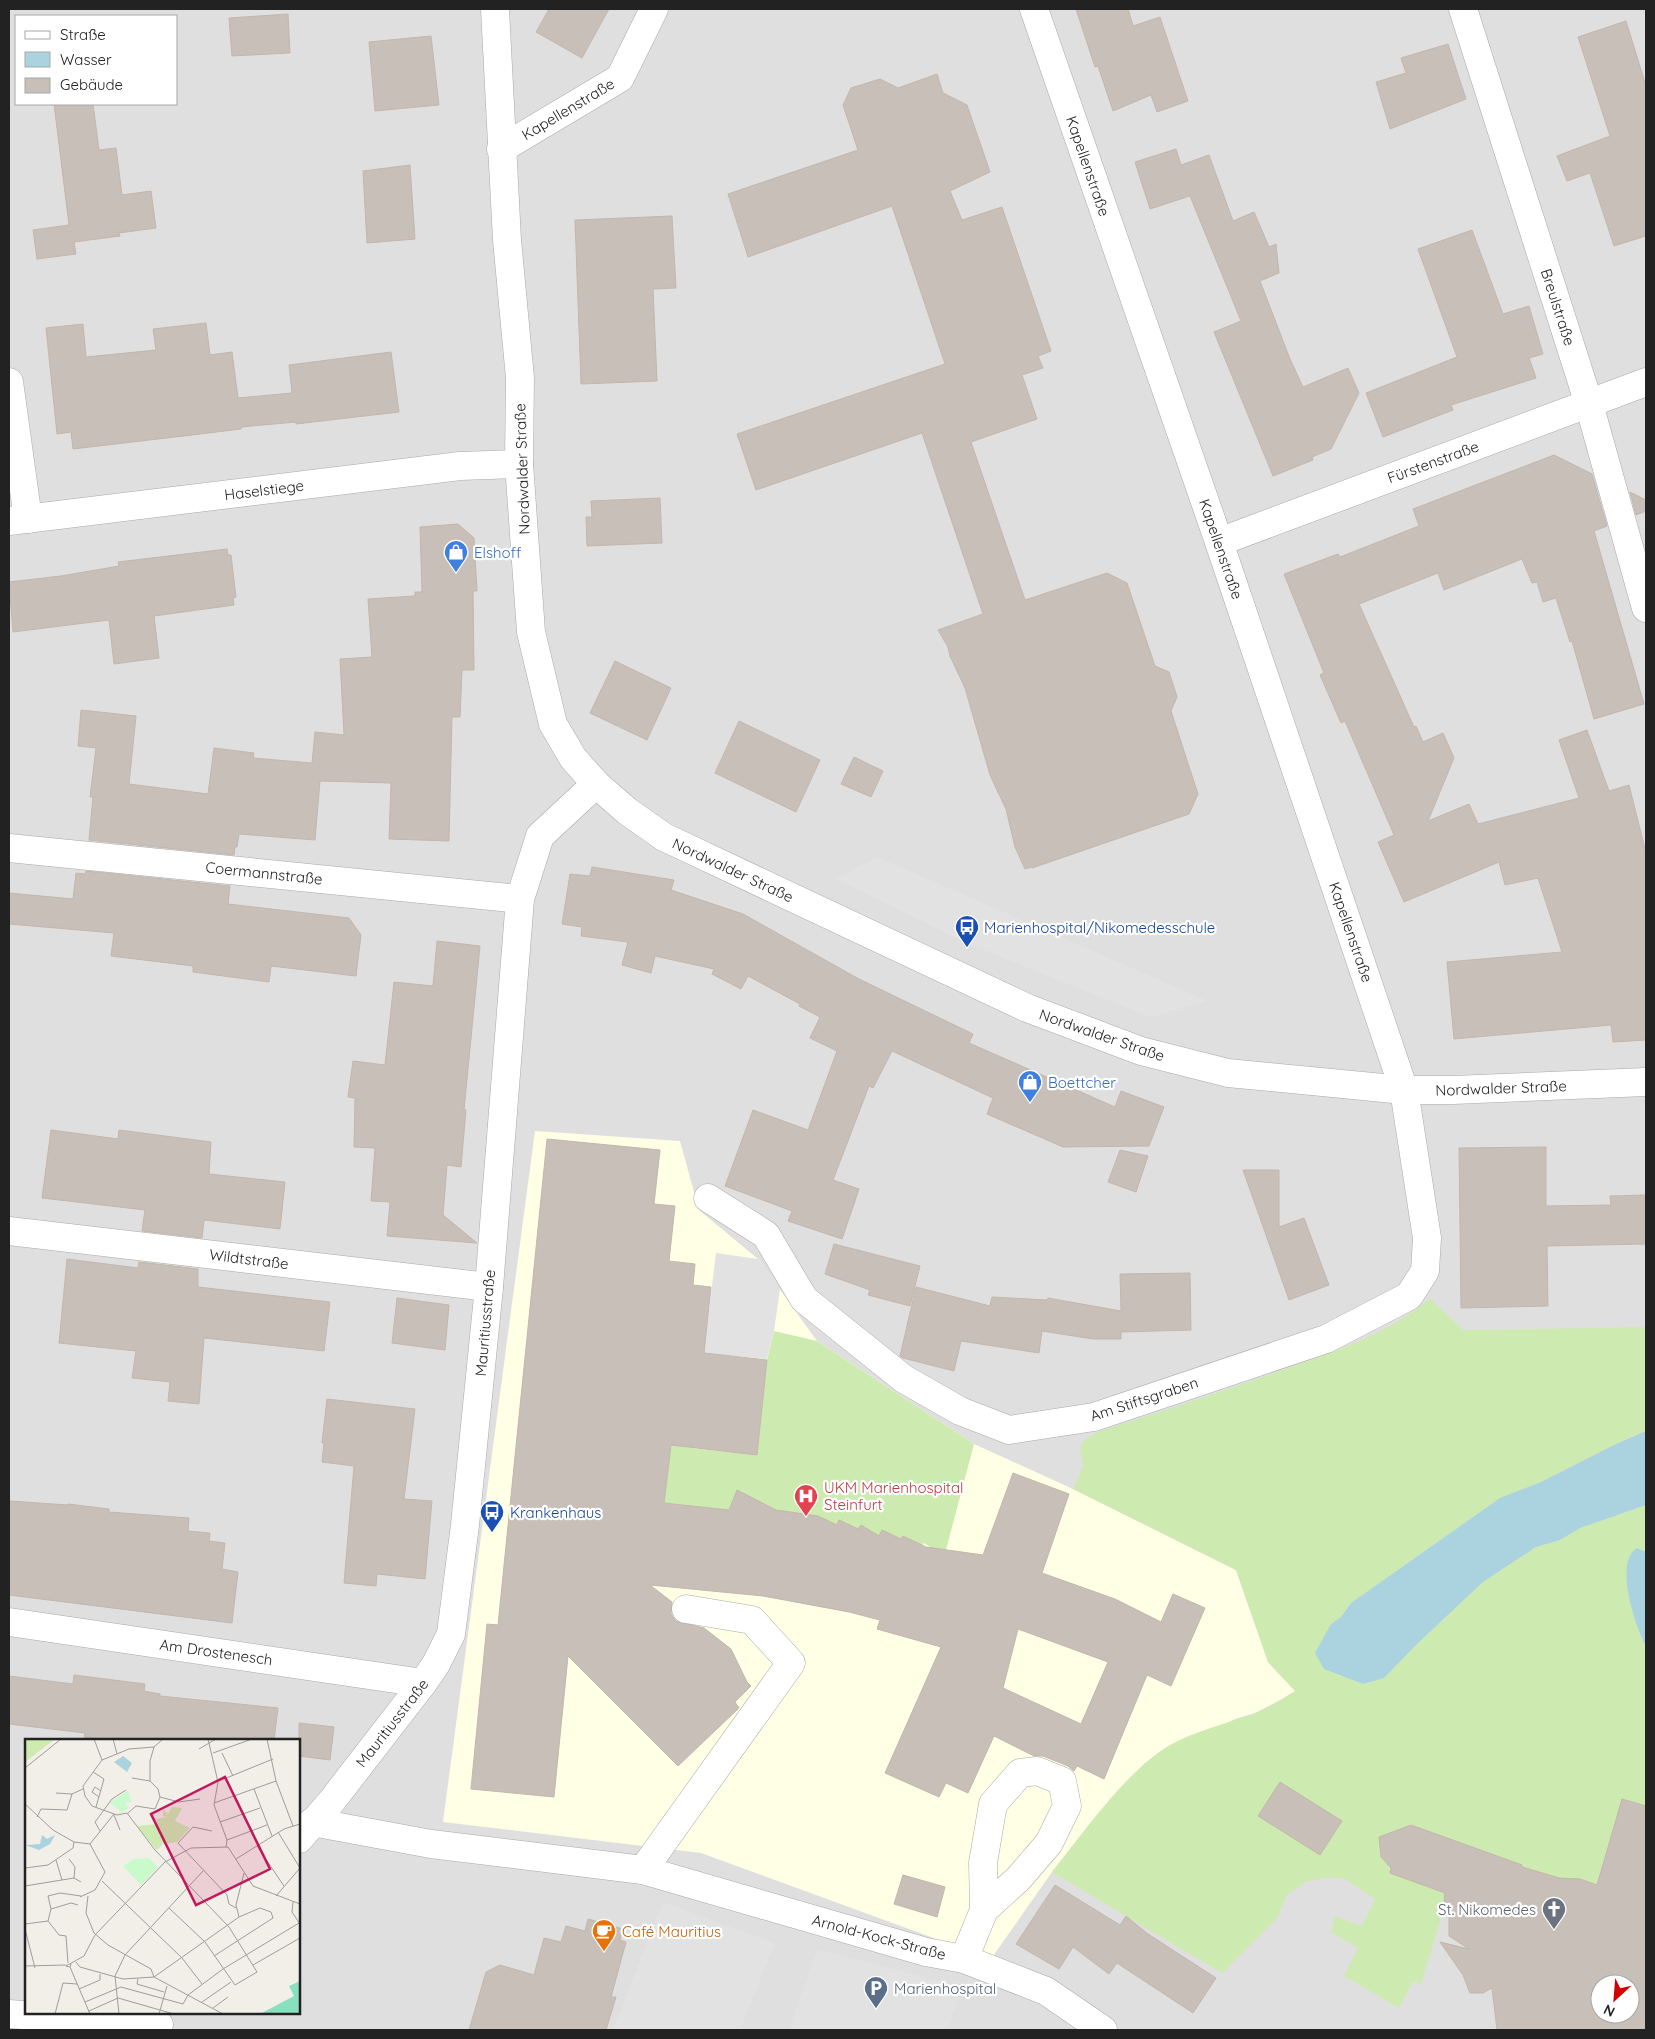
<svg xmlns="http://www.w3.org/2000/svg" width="1655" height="2039" font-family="Quicksand,sans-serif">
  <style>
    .residential { fill: #e0dfdf; fill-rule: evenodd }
    .education { fill: #ffffe5 }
    .grass { fill: #cdebb0; fill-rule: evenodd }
    .parking { fill: #e2e2e2 }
    .water { fill: #aad3df }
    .building { fill: #c7bfb8; stroke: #c4b6ab; fill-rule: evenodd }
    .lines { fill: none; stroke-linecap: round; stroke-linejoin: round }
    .minor-casing { stroke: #a9a9a9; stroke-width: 29 }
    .minor { stroke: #fff; stroke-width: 28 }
    .labels { text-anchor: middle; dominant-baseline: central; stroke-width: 4.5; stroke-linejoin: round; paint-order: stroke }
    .street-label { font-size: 15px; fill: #222; stroke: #fff }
    .shop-label { font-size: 15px; fill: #366cbe; stroke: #fff; text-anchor: start }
    .transit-label { font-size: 15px; fill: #164399; stroke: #fff; text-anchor: start }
    .health-label { font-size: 15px; fill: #be3a42; stroke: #fff; text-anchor: start }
    .worship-label { font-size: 15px; fill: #5b616d; stroke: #fff; text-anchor: end }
    .food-label { font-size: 15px; fill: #c56008; stroke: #fff; text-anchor: start }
    .service-label { font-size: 15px; fill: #4e5e75; stroke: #fff; text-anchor: start }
    .inset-road { fill: none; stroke: #9f9d99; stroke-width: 1 }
    .view { fill: #c2185b; fill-opacity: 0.15; stroke: #c2185b; stroke-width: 2.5 }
    .inset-edge { fill: none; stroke: #222; stroke-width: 2.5 }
  </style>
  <rect width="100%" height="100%" fill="#f2efe9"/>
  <path class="residential" d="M9,9H1646V2030H9ZM16,16H176V104H16ZM26,1740H299V2013H26ZM1600,1984H1630V2014H1600Z"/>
  <path class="education" d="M535,1131L680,1141L699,1210L758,1259L817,1341L974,1444L1073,1489L1236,1570L1268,1662L1296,1692L1255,1713L1235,1719L1145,1763L1100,1812L1052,1872L991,1959L701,1853L443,1822Z"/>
  <g class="grass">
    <path d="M1430,1298L1463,1330L1646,1327V1431L1614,1445L1541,1482L1500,1498L1351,1603L1341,1617L1331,1624L1324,1669L1363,1684L1384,1678L1418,1643L1483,1582L1536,1547L1560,1540L1580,1528L1646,1505V1552L1637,1548L1639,1635L1646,1647V1806L1622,1799L1596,1885L1559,1878L1522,1867V1865L1408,1824L1405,1830C1380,1827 1369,1855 1392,1866L1390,1873L1445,1893L1443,1912L1421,1984L1413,1981L1399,2008L1344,1976L1358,1948L1331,1932L1335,1916L1362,1926L1375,1899L1345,1879L1329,1877L1305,1882L1287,1895L1277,1918L1222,1973L1052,1872C1083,1833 1127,1770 1170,1745C1197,1730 1227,1724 1255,1713C1269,1708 1282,1699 1295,1691L1268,1662L1236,1570L1073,1489L1083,1466L1080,1449L1084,1440L1095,1433C1157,1413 1219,1393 1280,1371C1328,1354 1391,1333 1430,1298ZM1280,1782L1320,1855L1258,1816Z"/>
    <path d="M774,1331L817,1341L974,1444L946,1550H944L942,1555L924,1543L921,1547L904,1536L900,1541L879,1536L861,1525L858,1530L837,1526L819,1516L796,1513L794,1518L775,1509L731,1505L729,1510L664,1503L672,1436L691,1448L757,1455L767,1360Z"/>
  </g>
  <g class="parking">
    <path d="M877,857L1208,1001L1151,1017L966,943L836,879Z"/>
    <path d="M716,1253L758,1259L780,1289L774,1331L767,1359L701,1353L707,1328Z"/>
    <path d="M663,1902L775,1943L740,2030H613Z"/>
    <path d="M817,1949L962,1987L947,2030H789Z"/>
  </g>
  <g class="water">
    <path d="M1646,1431V1505L1580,1528L1560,1540L1536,1547L1483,1582L1418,1643L1384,1678L1363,1684L1324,1669L1315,1653L1331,1624L1341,1617L1351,1603L1500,1498L1541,1482L1614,1445Z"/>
    <path d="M1637,1548L1646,1552V1647C1636,1628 1613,1562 1637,1548Z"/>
  </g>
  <g class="building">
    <path d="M549,9H609L582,58L536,32Z"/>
    <path d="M1076,9H1128L1133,26L1160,17L1188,101L1157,112L1151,95L1113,111L1098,66L1095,67Z"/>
    <path d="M288,14L290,53L232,56L229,18Z"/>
    <path d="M1626,21L1646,86V236L1614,246L1590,173L1567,181L1557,156L1610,136L1578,37Z"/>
    <path d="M431,36L439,105L375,111L369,42Z"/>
    <path d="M1448,44L1466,99L1390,129L1376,82L1406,73L1401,58Z"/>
    <path d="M937,74L943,93L967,105L990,172L950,191L962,220L1002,207L1051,351L1038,356L1043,368L1022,375L1037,419L971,442L1025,600L1107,573L1127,583L1155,666L1169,672L1177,697L1171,711L1198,794L1189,814L1032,868V867L1025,869L1015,847L1006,809L990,775L965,688L950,656L948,647L938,630L983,614L922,433L756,490L737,434L945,364L892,206L748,257L728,194L858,150L843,105L851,88L880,79L898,88Z"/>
    <path d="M54,104H93L99,150L116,148L122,195L151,191L156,228L119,233L120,236L74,242L76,254L37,259L33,230L69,225Z"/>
    <path d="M1176,149L1181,165L1209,155L1233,221L1254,212L1269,247L1276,244L1279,273L1260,281L1290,359L1303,387L1348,368L1359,393L1331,449L1312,457L1313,460L1273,476L1214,332L1241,321L1190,196L1150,209L1135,162Z"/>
    <path d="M410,165L415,239L367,243L363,171Z"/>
    <path d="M672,216L676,288L653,289L657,381L581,384L575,220Z"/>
    <path d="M1472,230L1503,314L1529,306L1543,354L1529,358L1536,378L1451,405L1453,410L1383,437L1366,393L1457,357L1418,249Z"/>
    <path d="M206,323L210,355L232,352L238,398L292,393L289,365L391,352L399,412L296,424V422L241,427V429L192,435L73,449L71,432L57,434L46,328L83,324L86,357L156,350L153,329Z"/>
    <path d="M1554,455L1592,474L1607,526L1594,531L1644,704L1594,719L1572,641L1570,642L1556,598L1543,602L1537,582L1532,583L1522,559L1444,590L1438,573L1359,604L1414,727L1416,726L1423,742L1443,733L1454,758L1428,821L1469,804L1478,824L1579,798L1559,740L1587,730L1609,791L1629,785L1646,853V1040L1613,1042L1611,1025L1454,1039L1447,962L1562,952L1538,878L1505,885L1499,862L1404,902L1378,842L1394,835L1345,721L1341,723L1320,675L1324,673L1284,574L1338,554L1340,557L1419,526L1413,509Z"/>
    <path d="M1630,492L1646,500V511L1636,515Z"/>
    <path d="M660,498L662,543L587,546L586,517H592L591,501Z"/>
    <path d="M458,524L474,538L477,591H473L474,670H462L460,717H452L449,841L389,839L391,783L320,781L315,840L239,834L237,847H235L234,855L89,840L93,797H90L96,748L78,746L81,710L136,716L129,784L208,794L214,748L254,753L253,758L312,763L315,732L344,735L340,659L372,657L368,599L415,596V592H422L420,527Z"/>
    <path d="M227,549L228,555H231L236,597L233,598L234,605L154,616L159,658L114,664L109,620L13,632L9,582L61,576L119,566L118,562Z"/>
    <path d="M615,661L671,688L647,740L590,713Z"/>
    <path d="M739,721L820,760L796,812L715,773Z"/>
    <path d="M854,757L883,771L871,797L841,784Z"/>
    <path d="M592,867L674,880L671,890L743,914L859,979L973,1034L969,1043L1115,1107L1121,1091L1164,1107L1149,1146L1063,1147L987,1114L993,1098L892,1051L873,1088L869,1086L833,1180L859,1189L842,1239L788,1221L792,1211L725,1186L753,1110L808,1130L837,1051L810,1038L820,1017L799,1006L800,1004L748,976L741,989L712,974L714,969L655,956L651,973L622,965L628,942L581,936L582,927L562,924L570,874L590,876Z"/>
    <path d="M86,871L230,886L228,904L349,918L361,935L356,976L271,966L269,982L193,972V966L111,956L114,933L9,924V893L73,899L76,873L85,874Z"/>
    <path d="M437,941L480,946L464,1110H466L461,1167L447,1165L443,1215L477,1243L387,1236L390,1202L371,1201L375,1148L354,1147L355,1098L348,1097L353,1061L385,1065L394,982L433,986Z"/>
    <path d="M51,1130L118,1139L119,1130L211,1142L209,1174L285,1182L280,1229L204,1220L202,1238L142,1231L145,1210L42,1198Z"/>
    <path d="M547,1139L660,1150L654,1204L675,1206L669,1261L695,1264L693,1285L711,1287L704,1353L767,1360L757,1455L671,1445L664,1503L729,1510L737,1490L776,1510L818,1516L837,1525L839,1520L858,1529L861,1525L879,1536L882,1530L901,1539L903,1536L926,1547L983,1555L1013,1473L1069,1494L1042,1573L1115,1599L1161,1622L1173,1594L1205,1608L1171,1686L1147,1675L1104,1779L1077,1766L1074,1771L1068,1766L1043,1756H1034L994,1736L968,1793L946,1783L939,1797L885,1773L941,1647L877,1629L880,1620L849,1612L763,1596L650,1585L672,1602L671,1614L676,1621L704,1628L731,1649L747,1682L751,1686L735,1702L739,1708L678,1766L568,1656L554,1797L471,1789L487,1624L498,1625ZM1018,1629L1108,1662L1081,1724L1003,1688Z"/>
    <path d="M1546,1147V1206L1611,1205L1610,1196L1646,1195V1244L1547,1246L1548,1306L1461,1308L1459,1148Z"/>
    <path d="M1120,1150L1148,1156L1136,1192L1108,1182Z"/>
    <path d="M1243,1170H1279V1227L1304,1218L1329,1285L1289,1300Z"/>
    <path d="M834,1244L920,1266L910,1306L868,1295L870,1290L825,1274Z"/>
    <path d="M67,1259L138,1268L139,1262L198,1269V1287L330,1302L324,1351L204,1338L199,1404L168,1401L170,1382L132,1378L136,1351L59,1343Z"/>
    <path d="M1190,1273L1191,1330L1121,1332V1339H1093L1042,1331L1039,1353L961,1341L954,1371L903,1358L900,1356L916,1287L990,1306L992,1297L1047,1300L1048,1298L1121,1311L1120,1274Z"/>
    <path d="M397,1298L449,1305L445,1350L392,1343Z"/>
    <path d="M327,1399L415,1409L404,1499L432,1501L425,1579L377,1574L376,1586L344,1583L354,1466L322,1462L324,1443H322Z"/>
    <path d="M9,1501L68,1505V1504L109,1509V1512L189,1518L188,1531L210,1533L209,1541L225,1543L222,1569L238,1572L232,1623L9,1595Z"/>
    <path d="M74,1675L145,1684L144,1691L160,1694V1696L278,1708L274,1740H110L84,1737L85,1733L9,1724V1676L73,1684Z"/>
    <path d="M299,1723L334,1727L330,1760L299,1756Z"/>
    <path d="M1280,1782L1342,1821L1320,1855L1258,1816Z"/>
    <path d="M1622,1799L1646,1806V2030H1497L1492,1988L1483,1993H1470L1463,1975L1440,1942L1469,1949L1449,1936V1914L1443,1911L1445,1893L1390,1873L1391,1868L1381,1857L1379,1837L1411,1825L1522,1865V1867L1559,1878L1580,1879L1597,1885ZM1600,1984H1630V2014H1600Z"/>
    <path d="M903,1875L945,1887L937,1917L894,1904Z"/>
    <path d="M1055,1885L1120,1925L1126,1916L1148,1934L1216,1978L1193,2013L1117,1963L1109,1974L1073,1947L1059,1969L1016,1944Z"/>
    <path d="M588,1919L623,1929L620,1940L626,1942L611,1997H616L606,2030H469L486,1972L500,1965L534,1975L544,1938L561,1942L566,1926L585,1931Z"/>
  </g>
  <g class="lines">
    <g class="minor-casing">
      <g id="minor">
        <path d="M495,9L507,240L520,378L519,464L531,632L553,724L573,758L596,784L627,811L664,837L1027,1008L1141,1051L1228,1073L1404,1090H1453L1646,1082"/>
        <path d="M1463,9L1589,404L1646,608"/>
        <path d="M501,149L620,78L654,9"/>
        <path d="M9,382L28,519"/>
        <path d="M9,521L460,466L519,464"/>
        <path d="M1219,542L1646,382"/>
        <path d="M9,848L520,899"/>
        <path d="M708,1198L766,1235L804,1299L904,1379L960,1411L1009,1430L1094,1417L1326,1339L1409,1296L1425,1271L1427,1238L1404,1090L1219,542L1034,9"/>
        <path d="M9,1231L489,1287"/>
        <path d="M9,1622L423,1683"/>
        <path d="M312,1822L431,1844L643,1870L926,1952L964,1959L1046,1991L1103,2030"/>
        <path d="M299,1839L331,1802L423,1683L436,1664L451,1634L465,1525L489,1287L520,899L540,836L596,784"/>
        <path d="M643,1870L791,1663L752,1620L686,1609"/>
        <path d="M964,1959L984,1910L983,1863L993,1804L1020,1773L1037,1771L1062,1781L1067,1806L1049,1843L1019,1878L984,1910"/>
        <path d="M9,2014L159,2025"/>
      </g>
    </g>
    <use href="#minor" class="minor"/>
  </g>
  <defs>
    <g id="shop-pin" transform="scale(1.25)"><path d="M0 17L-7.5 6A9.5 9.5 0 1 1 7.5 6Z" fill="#3f7fe0" stroke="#fff"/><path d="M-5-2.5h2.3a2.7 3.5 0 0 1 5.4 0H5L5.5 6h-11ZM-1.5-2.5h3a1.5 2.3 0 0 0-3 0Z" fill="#fff"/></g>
    <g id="bus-pin" transform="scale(1.25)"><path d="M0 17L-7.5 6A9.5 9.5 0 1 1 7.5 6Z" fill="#1a4fb4" stroke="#fff"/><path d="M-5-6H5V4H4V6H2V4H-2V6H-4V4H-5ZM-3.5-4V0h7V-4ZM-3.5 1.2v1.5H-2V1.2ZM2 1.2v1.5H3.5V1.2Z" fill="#fff"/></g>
    <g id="hospital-pin" transform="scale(1.25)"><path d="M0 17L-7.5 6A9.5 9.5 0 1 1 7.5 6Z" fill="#e0444e" stroke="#fff"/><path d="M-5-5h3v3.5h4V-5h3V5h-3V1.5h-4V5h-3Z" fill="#fff"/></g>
    <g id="church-pin" transform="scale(1.25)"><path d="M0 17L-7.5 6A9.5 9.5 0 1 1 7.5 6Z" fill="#6b7280" stroke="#fff"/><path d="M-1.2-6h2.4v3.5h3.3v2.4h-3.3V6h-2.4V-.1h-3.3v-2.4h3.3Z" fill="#fff"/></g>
    <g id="cafe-pin" transform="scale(1.25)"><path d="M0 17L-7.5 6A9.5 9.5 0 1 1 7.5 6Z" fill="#e8710a" stroke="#fff"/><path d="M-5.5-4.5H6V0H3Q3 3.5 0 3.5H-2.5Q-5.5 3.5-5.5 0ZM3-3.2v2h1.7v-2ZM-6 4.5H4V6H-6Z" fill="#fff"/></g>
    <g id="parking-pin" transform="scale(1.25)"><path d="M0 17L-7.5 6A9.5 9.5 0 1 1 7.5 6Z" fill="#5c6f8a" stroke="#fff"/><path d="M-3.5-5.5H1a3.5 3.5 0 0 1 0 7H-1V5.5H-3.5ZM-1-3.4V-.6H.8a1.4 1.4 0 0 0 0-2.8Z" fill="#fff"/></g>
  </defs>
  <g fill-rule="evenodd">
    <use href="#shop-pin" x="456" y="552"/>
    <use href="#bus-pin" x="967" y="927"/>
    <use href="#shop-pin" x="1030" y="1082"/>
    <use href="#hospital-pin" x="806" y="1496"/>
    <use href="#bus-pin" x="492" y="1512"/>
    <use href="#church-pin" x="1554" y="1909"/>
    <use href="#cafe-pin" x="604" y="1931"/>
    <use href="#parking-pin" x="876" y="1988"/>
  </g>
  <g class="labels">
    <g class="street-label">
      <text transform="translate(568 109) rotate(-31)">Kapellenstraße</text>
      <text transform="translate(1088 166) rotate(71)">Kapellenstraße</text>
      <text transform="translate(1558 307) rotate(72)">Breulstraße</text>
      <text transform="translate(1433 462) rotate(-20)">Fürstenstraße</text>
      <text transform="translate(522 469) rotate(-92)">Nordwalder Straße</text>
      <text transform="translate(264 490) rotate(-7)">Haselstiege</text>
      <text transform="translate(1221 549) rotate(71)">Kapellenstraße</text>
      <text transform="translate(733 870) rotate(25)">Nordwalder Straße</text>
      <text transform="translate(264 873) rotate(6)">Coermannstraße</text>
      <text transform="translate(1351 932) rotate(71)">Kapellenstraße</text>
      <text transform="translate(1102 1035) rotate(19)">Nordwalder Straße</text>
      <text transform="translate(1501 1088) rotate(-2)">Nordwalder Straße</text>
      <text transform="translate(249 1259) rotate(7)">Wildtstraße</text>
      <text transform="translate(485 1323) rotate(-85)">Mauritiusstraße</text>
      <text transform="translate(1144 1399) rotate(-18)">Am Stiftsgraben</text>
      <text transform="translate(216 1652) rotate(8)">Am Drostenesch</text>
      <text transform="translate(392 1723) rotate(-52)">Mauritiusstraße</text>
      <text transform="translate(879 1937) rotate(15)">Arnold-Kock-Straße</text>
    </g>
    <g class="shop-label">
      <text x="474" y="552">Elshoff</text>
      <text x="1048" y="1082">Boettcher</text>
    </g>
    <g class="transit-label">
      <text x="984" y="927">Marienhospital/Nikomedesschule</text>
      <text x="510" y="1512">Krankenhaus</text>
    </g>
    <g class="health-label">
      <text x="824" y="1487">UKM Marienhospital<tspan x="824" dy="17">Steinfurt</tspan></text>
    </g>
    <g class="worship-label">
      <text x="1536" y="1909">St. Nikomedes</text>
    </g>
    <g class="food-label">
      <text x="622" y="1931">Café Mauritius</text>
    </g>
    <g class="service-label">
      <text x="894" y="1988">Marienhospital</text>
    </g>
  </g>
  <g transform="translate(25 1739)">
    <rect width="275" height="275" fill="#f2efe9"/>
    <path d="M0,0H30L0,23ZM147,68L157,69L150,82L165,89L152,103L138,105L132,111L112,87L132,85V80L142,78L138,77V70L143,75Z" fill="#cdebb0"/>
    <path d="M103,51L106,63L100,64L104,69L97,73L85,64ZM124,119L133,128L116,146L98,127L109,120Z" fill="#c8facc"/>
    <path d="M275,242V275H235L269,257L264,247Z" fill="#88e0be"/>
    <path d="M98,17L107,24L102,33L89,23ZM17,96L22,100L30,96L25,105L14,111L0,106L15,105Z" fill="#aad3df"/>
    <path class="inset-road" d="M69,0L77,21L58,47L60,57L67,67L92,76L102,74M88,0L92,15M183,0L193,43L189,66L202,101L201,108M242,0L251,42L268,87M174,10L191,0M188,14L227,0M197,14L208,37M77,21L104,10L129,8M0,29L36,0M68,33L79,40L71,68M107,39L125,42M194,42L248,20M229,50L247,97M31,54L47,55M74,58L67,53L70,48L76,52M135,58L133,50L125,42V22L129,8L138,0M135,58L154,63L175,60M189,64L251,42M0,65L28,91L49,103L65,105M102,74L130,111L204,188L232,233L210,246L180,203L144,169M103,74L111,67L130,70L135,58M89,76L95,91M12,78L16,70L42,71L47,55L58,50M195,83L235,69M75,92L70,83L87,60L101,51M187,92L168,88L153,104L202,156L204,165L211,169M202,101L242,86M65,105L89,75M232,107L259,147M44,120L50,128L49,139M211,120L259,90L275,85M31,121L37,141M0,129L23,126L48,109L49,103M77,142L157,219L177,245M0,147L49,139L56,143M63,157L61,174L69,194L83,206L126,230L129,238M251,157L275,129L253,93M55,158L70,151L80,133L65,105M268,163L267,173L275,185M26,170L23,157L35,154L56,157M214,178L211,166L219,134M23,182L26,170L46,164L53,166M0,185L23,182L34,196L41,197L43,224M0,190L10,229M51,223L55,228L98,240L129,238L198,275M46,225L45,228L41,227L59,217L70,196L140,123L166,109L203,108L228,147L275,165M228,226L275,199M0,227L41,226M45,228L65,275M129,238L214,178L235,169L246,173L248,179L189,217M113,240L112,245L139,253M54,250L75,241V235M60,263L96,248L158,265L163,256L198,230L274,184M177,263L206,243M188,269L203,258M64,272L93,259L149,275M30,275L38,244L52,245M94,275L90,237L100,216L178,132M134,275L142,247"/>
    <path class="view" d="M200,38L245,130L171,166L126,75Z"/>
    <rect width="275" height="275" class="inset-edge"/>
  </g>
  <rect width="1655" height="2039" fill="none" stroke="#222222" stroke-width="20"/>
  <rect x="15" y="15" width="162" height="90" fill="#ffffff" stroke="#a7a7a7"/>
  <rect x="25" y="31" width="25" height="8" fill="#ffffff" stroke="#a7a7a7"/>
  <text x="60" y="40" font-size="15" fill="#222222">Straße</text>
  <rect x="25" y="52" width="25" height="15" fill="#aad3df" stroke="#a7a7a7"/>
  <text x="60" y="65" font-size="15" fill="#222222">Wasser</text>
  <rect x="25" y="78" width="25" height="15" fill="#c7bfb8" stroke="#a7a7a7"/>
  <text x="60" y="90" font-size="15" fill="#222222">Gebäude</text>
  <g transform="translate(1615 1999) rotate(206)"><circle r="24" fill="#ffffff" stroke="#a7a7a7"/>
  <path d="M0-4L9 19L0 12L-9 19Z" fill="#d40000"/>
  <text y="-8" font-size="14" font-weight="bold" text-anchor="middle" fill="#222222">N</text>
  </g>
</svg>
